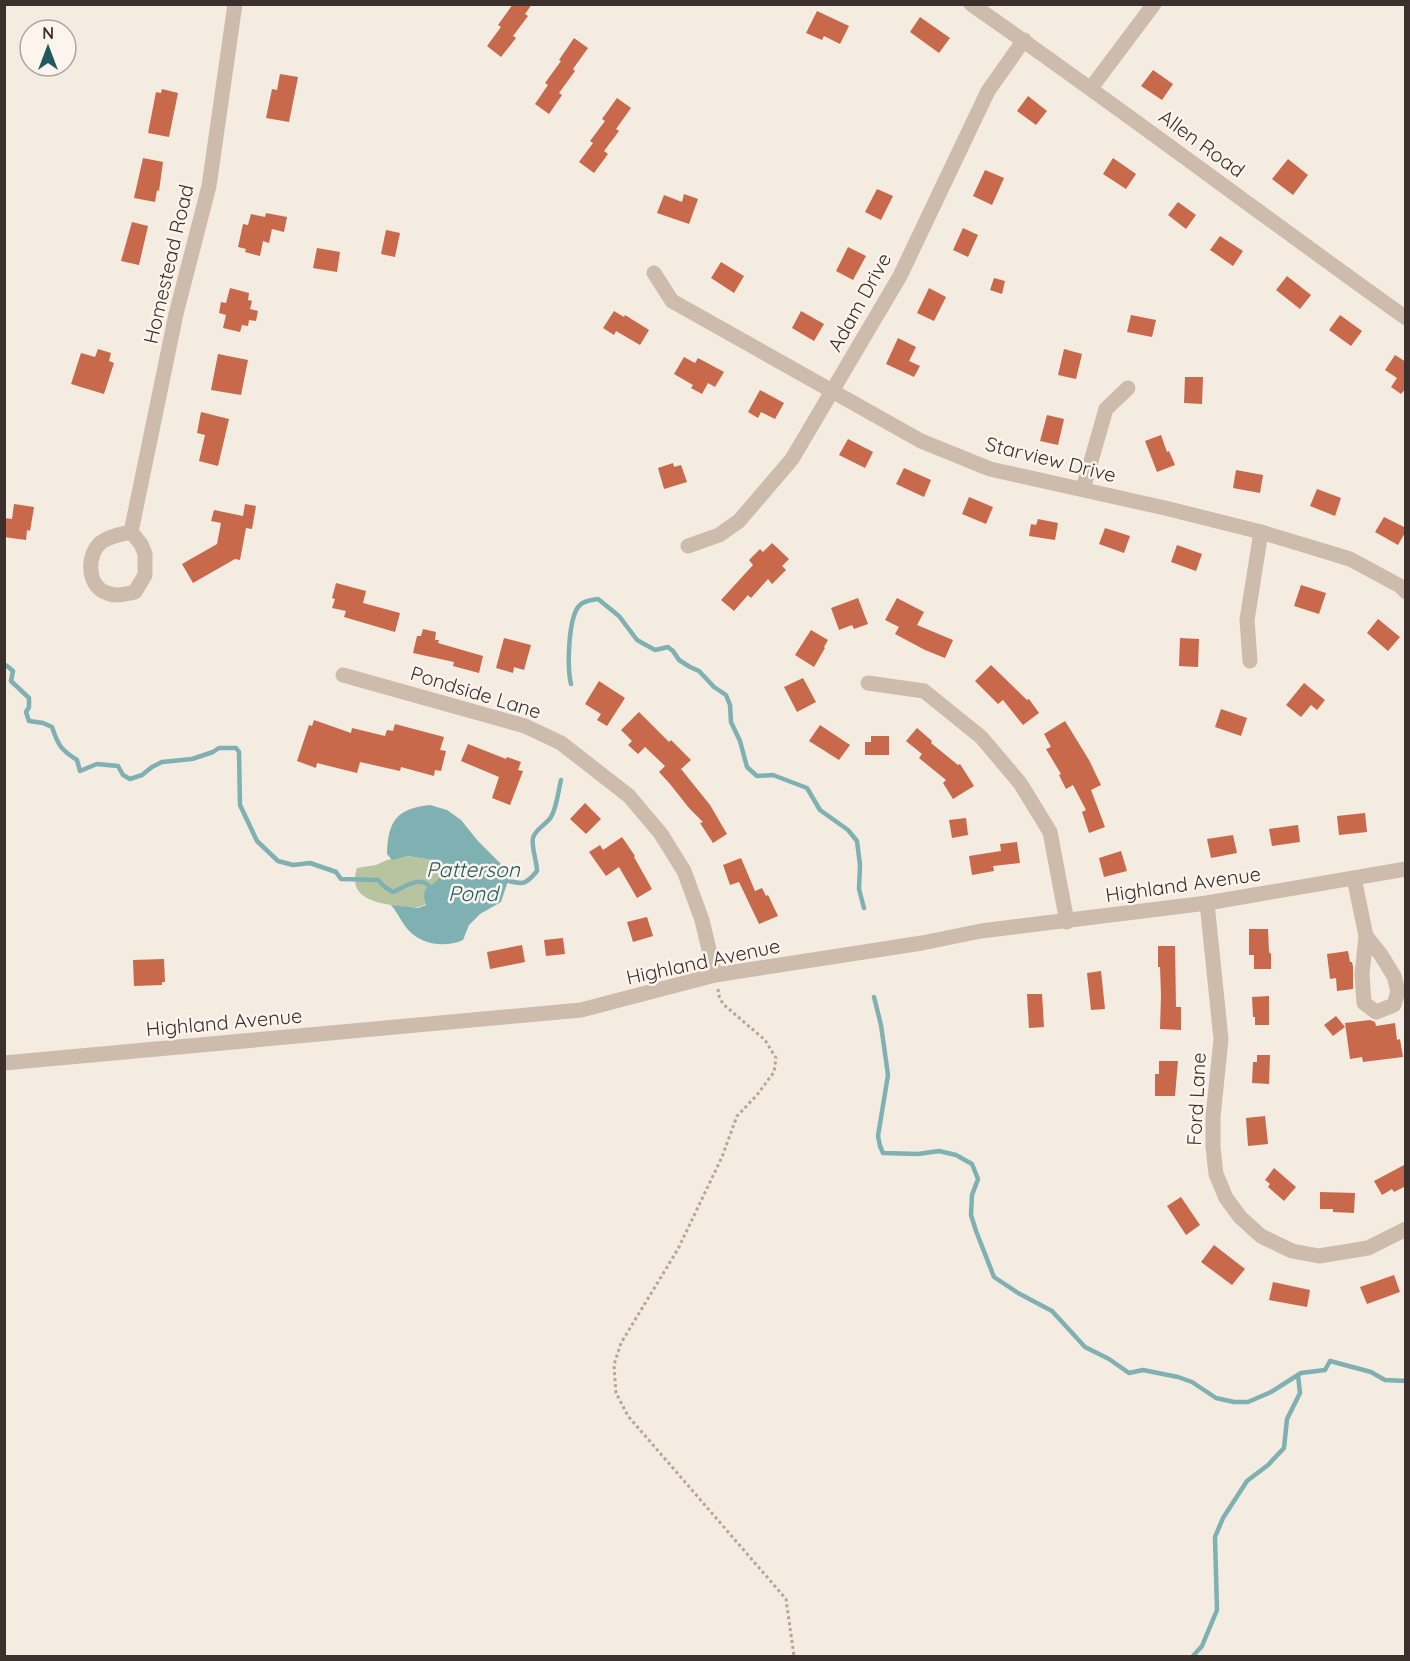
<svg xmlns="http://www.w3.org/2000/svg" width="1410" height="1661" font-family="Quicksand,sans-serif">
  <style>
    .green { fill: #b8c4a0 }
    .water { fill: #7fb0b2 }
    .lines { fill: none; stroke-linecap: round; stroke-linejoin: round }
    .stream { stroke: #7fb0b2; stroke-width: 4.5 }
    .building { fill: #c8694b }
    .path { stroke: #b9a596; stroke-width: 3; stroke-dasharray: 3 3; stroke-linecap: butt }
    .minor { stroke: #cdbbac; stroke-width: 15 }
    .labels { text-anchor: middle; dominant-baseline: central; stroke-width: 5; stroke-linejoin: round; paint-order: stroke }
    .street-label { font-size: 20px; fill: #3b302b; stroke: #fbf5ee }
    .water-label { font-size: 21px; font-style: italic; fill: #1f5a5e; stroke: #fbf5ee }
  </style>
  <rect width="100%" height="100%" fill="#f4ebe1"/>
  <path class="green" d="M408,856L439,861L446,864C443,875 435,885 425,889L426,904C415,910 409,907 398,906C376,903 347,898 357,868L376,865L387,860Z"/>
  <path class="water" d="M430,805L447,810L461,820L478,841L502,865L508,881L501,902L480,914L469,925L463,940C443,949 418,944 405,926C400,919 397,912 391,905L418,908L426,905L424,897L425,889C435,885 443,874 445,865L439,861L408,856L392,860L387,854C388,820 397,809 430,805Z"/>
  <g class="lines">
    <g class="stream">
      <path d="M4,665L7,666L13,671L11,681L29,698V707L26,712L29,721L43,723L52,727C58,745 61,750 77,760L80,771L97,764L118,766L123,775L130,779L142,775L152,767L162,762L192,759L213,752L219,748H236L239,752L240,805L257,841L278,861L293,865L310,863L336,872L341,879L378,880L385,887L393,892C405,887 419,875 430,887H435"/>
      <path d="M571,684C567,667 568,616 580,605C585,600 592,600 598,599L619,616L637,640L655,650L668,647L673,651L679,660L690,667L699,671L714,687L726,695L730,705L731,722L740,741L747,767L757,776L773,775L807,788L820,810L848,830L857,841L860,865L859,889L864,908"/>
      <path d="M503,880C522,883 523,888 537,871C537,862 531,846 533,838C535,829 546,825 551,817C557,807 558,792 561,780"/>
      <path d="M874,997L881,1025L888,1075L878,1136L880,1146L883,1153L918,1154L939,1151L956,1155L972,1164L978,1179L972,1195L971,1215L976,1231L994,1277L1018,1293L1052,1311L1085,1347L1109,1359L1129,1373L1143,1370L1178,1377L1192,1382L1216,1398L1234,1402H1248L1271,1392L1301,1373L1325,1370L1330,1361L1371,1372L1385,1380L1406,1381"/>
      <path d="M1193,1656L1202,1646L1217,1610L1215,1537L1223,1518L1247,1481L1268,1465L1284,1448L1287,1419L1300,1393L1298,1375"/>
    </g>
  </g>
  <g class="building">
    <path d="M513,4H532L525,14L528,16L513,36L516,38L501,57L487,46L501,27L498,25Z"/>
    <path d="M817,11L849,26L840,44L824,36L822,40L806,33Z"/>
    <path d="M920,17L950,38L939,53L910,32Z"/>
    <path d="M574,38L588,48L573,69L575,71L559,93L562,95L549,114L535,104L548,85L545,83L561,61L559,60Z"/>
    <path d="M1153,70L1173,84L1162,100L1141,86Z"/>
    <path d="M280,74L298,77L289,122L266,118L272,89L277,90Z"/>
    <path d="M162,89L178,93L169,137L148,133L156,92L161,93Z"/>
    <path d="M1028,96L1047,111L1036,125L1017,111Z"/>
    <path d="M617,98L631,108L616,129L619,131L604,151L608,154L594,173L579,162L593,143L590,141L605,121L602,119Z"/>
    <path d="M143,158L163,162L159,191L157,190L155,202L134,198Z"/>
    <path d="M1113,158L1136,174L1126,189L1103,174Z"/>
    <path d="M1288,159L1308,175L1293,195L1272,179Z"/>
    <path d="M985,170L1004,178L992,205L973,196Z"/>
    <path d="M877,189L893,196L881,220L865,212Z"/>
    <path d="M684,194L698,199L689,224L657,213L664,195L682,202Z"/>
    <path d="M1178,202L1196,215L1186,229L1168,215Z"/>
    <path d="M266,213L287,217L284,232L272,229L269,243L263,241L260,256L245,252L246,249L238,247L243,224L248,225L251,214L265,217Z"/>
    <path d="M132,222L148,226L139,265L121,261Z"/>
    <path d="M963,228L978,235L968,257L953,250Z"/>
    <path d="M386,230L400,233L395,257L381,254Z"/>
    <path d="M1220,236L1243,251L1233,266L1210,250Z"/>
    <path d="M848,247L866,256L853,280L836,271Z"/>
    <path d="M317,248L340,252L337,272L313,268Z"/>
    <path d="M721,262L744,276L734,293L711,278Z"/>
    <path d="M1287,276L1311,295L1300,309L1276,290Z"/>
    <path d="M994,278L1005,281L1002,294L990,290Z"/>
    <path d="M230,288L249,293L248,300L252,301L250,309L258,311L256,321L249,320L248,326L242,325L240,332L223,328L226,315L219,313L221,302L226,303Z"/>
    <path d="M929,288L946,297L934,321L917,313Z"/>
    <path d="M614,311L624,317L625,315L649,330L640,345L616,331L614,335L603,328Z"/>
    <path d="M801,311L824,324L814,341L792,328Z"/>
    <path d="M1131,315L1156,320L1152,337L1127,332Z"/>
    <path d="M1340,315L1362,331L1351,346L1329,330Z"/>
    <path d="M898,338L916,347L909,361L920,366L914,377L886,364Z"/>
    <path d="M98,349L111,353L109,361L114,363L104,394L71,384L81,353L95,357Z"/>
    <path d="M1064,349L1082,354L1076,379L1058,375Z"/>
    <path d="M218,354L248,360L241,395L211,390Z"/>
    <path d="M1395,355L1406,362V388L1401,394L1391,387L1397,378L1385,370Z"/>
    <path d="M684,357L695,363L698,358L724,372L715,387L708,383L702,394L691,388L693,385L674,374Z"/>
    <path d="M1185,377H1203L1202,404L1184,403Z"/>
    <path d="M760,390L784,403L775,419L761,412L758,418L748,412Z"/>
    <path d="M201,412L229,419L218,466L199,461L205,435L197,433Z"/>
    <path d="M1047,415L1064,419L1058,445L1040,441Z"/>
    <path d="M1161,435L1167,452L1169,451L1175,465L1157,472L1145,441Z"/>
    <path d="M848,439L873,452L865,468L839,455Z"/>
    <path d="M673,463L674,467L681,465L687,482L664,489L658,468Z"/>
    <path d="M904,468L931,480L924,497L896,484Z"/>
    <path d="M1236,470L1263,475L1260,493L1233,488Z"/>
    <path d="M1317,489L1341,498L1335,516L1310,506Z"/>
    <path d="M969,497L993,507L986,524L962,514Z"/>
    <path d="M14,504L34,507L30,531L27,530L26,540L4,537V518L12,519Z"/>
    <path d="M245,504L256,506L252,529L246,528L240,560L235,559L193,583L182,564L217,544L221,523L211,521L214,510L243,516Z"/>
    <path d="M1384,517L1406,528V531L1398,545L1375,532Z"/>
    <path d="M1038,519L1058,523L1055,540L1029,536L1031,524L1036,525Z"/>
    <path d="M1105,528L1130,536L1124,553L1099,544Z"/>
    <path d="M772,543L789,559L782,566L786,570L772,584L768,579L751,598L748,595L734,611L721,600L753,565L749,560L760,549L763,552Z"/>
    <path d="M1177,545L1202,554L1196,571L1171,562Z"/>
    <path d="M336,583L366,591L363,603L400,613L395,632L344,617L346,611L332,608L335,599L332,598Z"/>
    <path d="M1301,585L1326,593L1319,614L1294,606Z"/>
    <path d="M858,598L868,624L854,629L852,625L839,630L831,608Z"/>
    <path d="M897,598L924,612L917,625L953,640L945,658L925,650L895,634L899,627L885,620Z"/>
    <path d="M1378,619L1400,637L1388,651L1367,633Z"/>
    <path d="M423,629L436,632L435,640H439L438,643L483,656L479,673L453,666L454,662L413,653L417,636H421Z"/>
    <path d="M811,630L828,640L824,647L825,648L814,667L795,655Z"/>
    <path d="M504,638L531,645L524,670L514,667L513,673L496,668Z"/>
    <path d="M1180,638L1199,639L1198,667L1179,666Z"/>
    <path d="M991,665L1027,700L1029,699L1039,713L1023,725L1003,700L998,704L975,681Z"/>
    <path d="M803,678L816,702L797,712L784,687Z"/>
    <path d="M599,681L625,698L607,726L597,720L601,714L585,704Z"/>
    <path d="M1304,683L1325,700L1317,710L1311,705L1301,717L1286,705Z"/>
    <path d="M1221,709L1247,718L1241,736L1215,727Z"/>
    <path d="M639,712L669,742L671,740L691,760L681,769L710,805L727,834L713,843L700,823L703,822L689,808L670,784L659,772L665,766L645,747L638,754L628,745L632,741L621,730Z"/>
    <path d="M314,720L351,733L352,728L385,736L387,730L393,731L395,724L444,737L440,750L446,751L441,771L435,770L434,776L401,767L400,771L360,762L357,773L317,763L316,768L297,761L309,725L312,726Z"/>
    <path d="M1065,721L1089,760L1101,785L1091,790L1105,827L1089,833L1082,812L1086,810L1073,785L1066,789L1059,775L1061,774L1046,749L1051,747L1044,734Z"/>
    <path d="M820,725L850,745L839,760L809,741Z"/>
    <path d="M917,728L932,741L931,743L958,765L960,764L974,786L953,799L943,783L946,780L919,758L922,754L906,741Z"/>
    <path d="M871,736H889V755H865V742H871Z"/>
    <path d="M468,744L506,759L507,757L521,762L518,770L523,771L510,805L492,798L499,777L461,761Z"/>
    <path d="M585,803L601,819L586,834L570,819Z"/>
    <path d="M1365,813L1367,832L1339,835L1337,816Z"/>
    <path d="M966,818L968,835L952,838L949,820Z"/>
    <path d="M1298,825L1300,842L1272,846L1269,829Z"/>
    <path d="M1233,835L1237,853L1211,858L1207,839Z"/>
    <path d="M622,837L635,856L634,857L652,889L637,898L619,867L606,876L589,852L600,845L603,850Z"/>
    <path d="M1017,842L1020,863L993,866L994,871L972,875L969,856L1001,851L1000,844Z"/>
    <path d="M1121,851L1127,871L1104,877L1099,858Z"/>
    <path d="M741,858L755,891L762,888L766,896L768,895L778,916L759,924L739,882L730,885L723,865Z"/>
    <path d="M647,917L653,936L633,942L627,922Z"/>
    <path d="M1249,929H1268L1269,952L1271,954V969H1254V955H1249Z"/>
    <path d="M563,938L565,954L546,956L544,940Z"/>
    <path d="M522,945L525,962L490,969L487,952Z"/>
    <path d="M1158,946H1175L1176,1007H1181V1030L1160,1029L1161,995L1160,967H1158Z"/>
    <path d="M1348,951L1350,962H1352L1353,967V989L1337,991L1336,978L1330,979L1327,954Z"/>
    <path d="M164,959L165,982H162V985L134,986L133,960Z"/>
    <path d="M1101,971L1105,1009L1091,1010L1087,973Z"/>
    <path d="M1027,994H1042L1044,1027L1029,1028Z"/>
    <path d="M1269,996V1025H1255V1017H1253L1252,997Z"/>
    <path d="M1336,1016L1345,1027L1333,1036L1324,1025Z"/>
    <path d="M1370,1020L1375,1022L1376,1026L1395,1023L1397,1040L1400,1039L1403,1057L1363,1062L1362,1057L1350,1059L1345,1023Z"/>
    <path d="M1257,1055H1270L1269,1084L1252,1083L1253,1062H1257Z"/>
    <path d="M1159,1061H1178L1175,1096H1155V1074H1159Z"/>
    <path d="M1265,1116L1268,1144L1248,1146L1246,1118Z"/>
    <path d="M1406,1164V1186L1394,1192L1392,1189L1382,1195L1374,1181Z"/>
    <path d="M1274,1168L1296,1187L1284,1201L1268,1187L1270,1184L1265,1180Z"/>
    <path d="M1320,1192L1355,1193L1354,1213L1333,1212V1209H1320Z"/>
    <path d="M1181,1197L1200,1225L1186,1235L1167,1206Z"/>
    <path d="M1214,1245L1245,1269L1232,1285L1201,1262Z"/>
    <path d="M1394,1275L1400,1292L1367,1304L1360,1287Z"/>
    <path d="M1273,1282L1310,1290L1307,1307L1269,1300Z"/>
  </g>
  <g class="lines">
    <path class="path" d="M718,989L719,996L723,1004L765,1040L776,1058L774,1072L757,1095L737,1116L722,1157L678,1249L621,1343L614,1365L616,1393L628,1416L786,1599L794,1656"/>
    <g class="minor">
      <path d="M971,4C1118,106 1260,214 1406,318"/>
      <path d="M1091,88L1154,4"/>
      <path d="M654,273L672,301L921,441L990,469L1165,508L1261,532L1350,559L1400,586L1406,592"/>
      <path d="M1083,489L1106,409L1128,388"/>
      <path d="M131,532L176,314L209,186L235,4"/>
      <path d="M131,532L141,544L145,554V575L135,592C125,594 117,597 107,593C86,586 86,552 103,541C110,536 122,534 131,532Z"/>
      <path d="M688,546L719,535L739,521L792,459L900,276L988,91L1024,40"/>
      <path d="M1250,661L1247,620L1261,532"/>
      <path d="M343,675L525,726L561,743L629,796L661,834L684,871L702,920L715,975"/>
      <path d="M868,683L924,691L981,737L1020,783L1050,832L1067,922"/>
      <path d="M1354,878L1366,936L1381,955L1394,976L1398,991L1394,1005L1376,1012L1364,1003L1362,974L1366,936"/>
      <path d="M1207,903L1221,1039L1213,1117V1147L1216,1174L1226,1198L1240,1217L1261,1236L1292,1251L1319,1256L1368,1248L1406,1229"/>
      <path d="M4,1063L581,1010L715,975L922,943L981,931L1207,903L1406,869"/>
    </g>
  </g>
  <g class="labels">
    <g class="street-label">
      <text transform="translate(1202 143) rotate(36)">Allen Road</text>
      <text transform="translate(168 264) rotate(-77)">Homestead Road</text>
      <text transform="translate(859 302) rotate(-61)">Adam Drive</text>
      <text transform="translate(1051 459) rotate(14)">Starview Drive</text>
      <text transform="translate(476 692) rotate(17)">Pondside Lane</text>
      <text transform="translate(1183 884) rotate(-8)">Highland Avenue</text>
      <text transform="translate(703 961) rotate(-12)">Highland Avenue</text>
      <text transform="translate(224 1022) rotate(-5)">Highland Avenue</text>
      <text transform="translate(1196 1099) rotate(-87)">Ford Lane</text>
    </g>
    <g class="water-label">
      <text x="473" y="869">Patterson<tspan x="473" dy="24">Pond</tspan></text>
    </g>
  </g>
  <rect width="1410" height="1661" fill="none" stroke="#3b302b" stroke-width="12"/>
  <g transform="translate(48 48)"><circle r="28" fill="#fbf5ee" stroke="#aea6a0" stroke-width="1.5"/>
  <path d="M0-4.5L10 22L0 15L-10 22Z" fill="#1f5a5e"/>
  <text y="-9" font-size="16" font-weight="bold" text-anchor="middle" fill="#3b302b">N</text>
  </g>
</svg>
